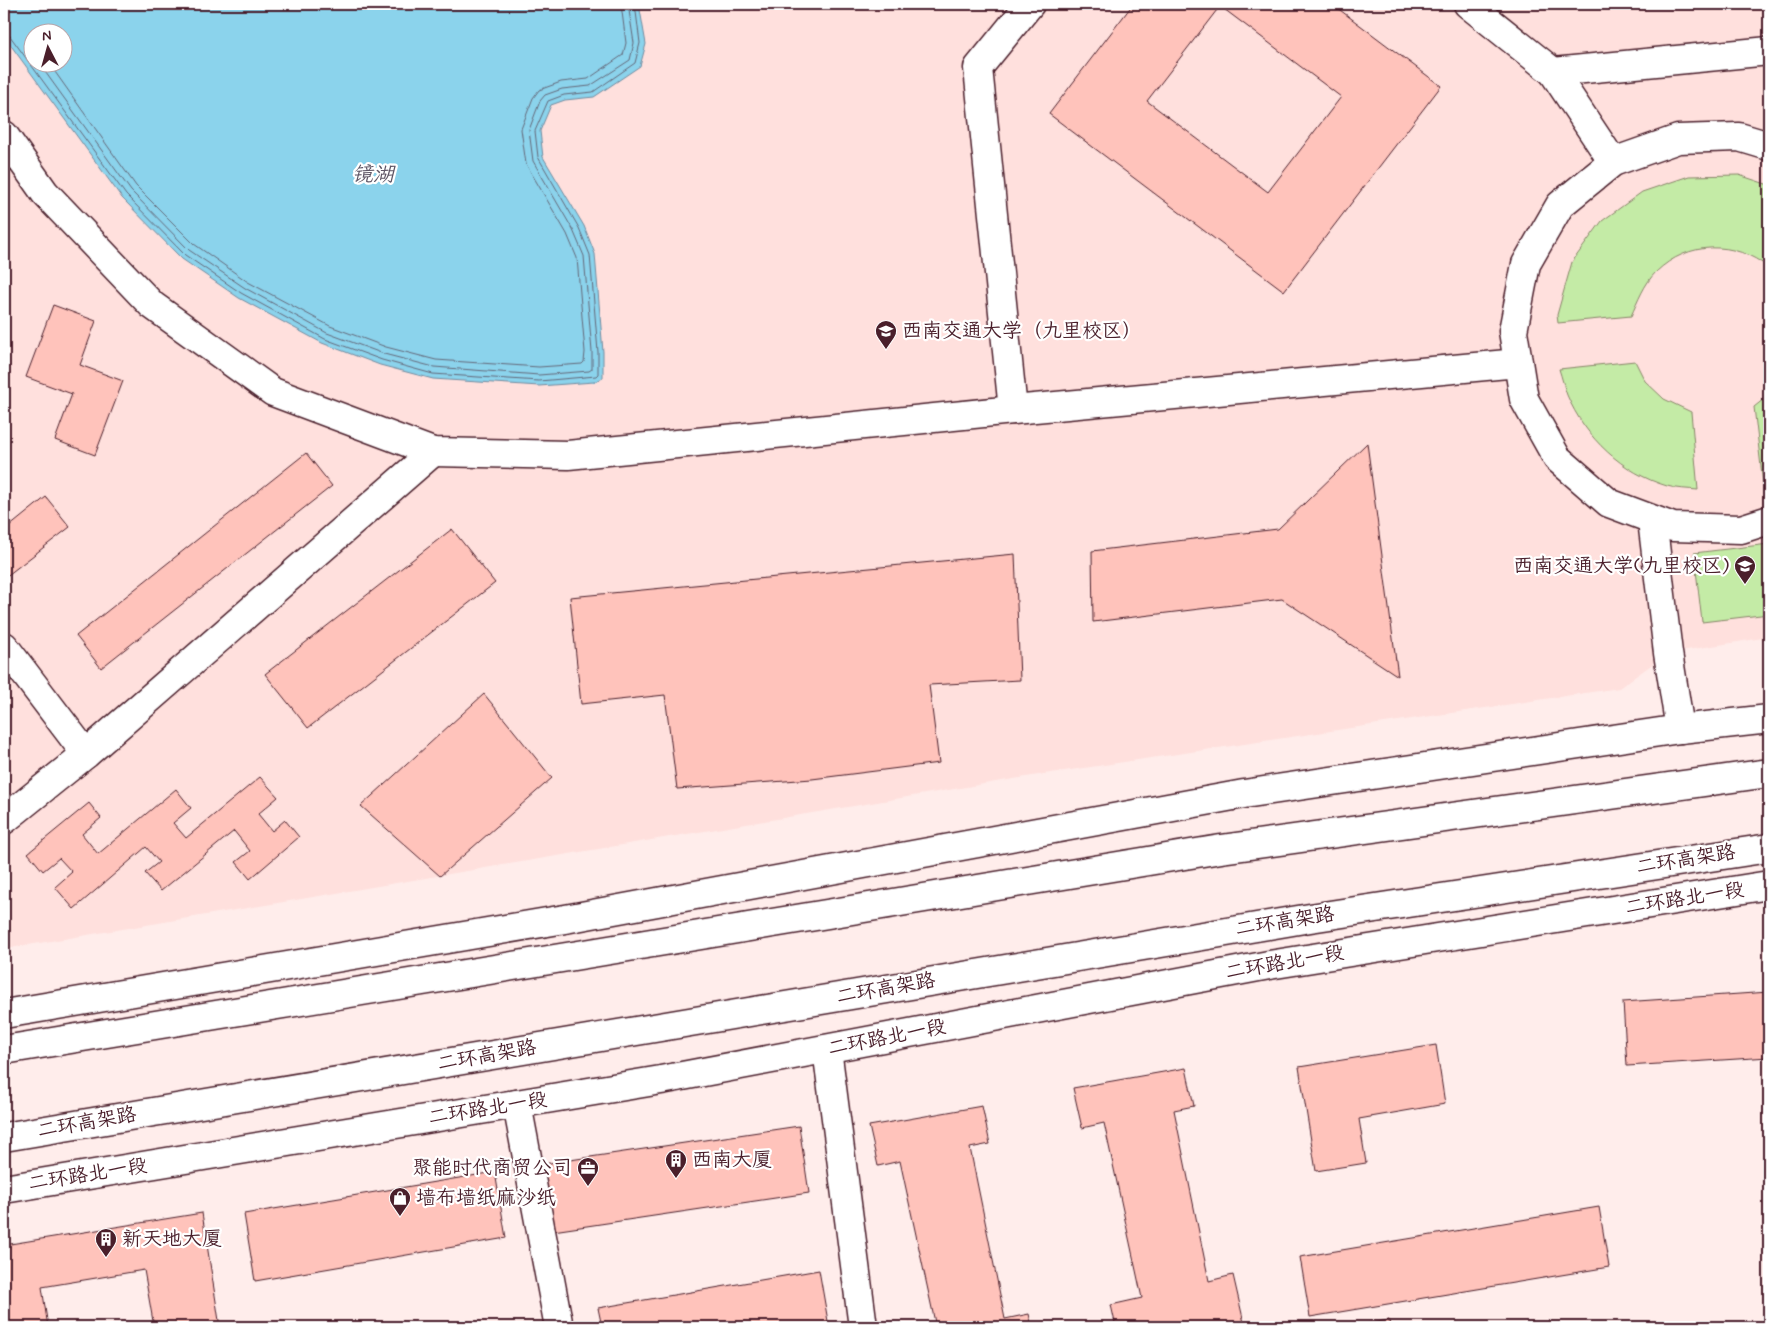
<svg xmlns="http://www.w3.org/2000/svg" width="1773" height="1331" font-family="Mynerve,'LXGW WenKai TC',sans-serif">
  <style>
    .built { fill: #ffe0dd; fill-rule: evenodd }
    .green { fill: #c4eba6; stroke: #878568 }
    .water { fill: #8bd3ec; stroke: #718b9f; fill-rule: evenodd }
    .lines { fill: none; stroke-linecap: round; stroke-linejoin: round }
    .shore { stroke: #646778; stroke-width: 1 }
    .building { fill: #ffc3bb; stroke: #4a1f2b; fill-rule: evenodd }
    .minor-casing { stroke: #4a1f2b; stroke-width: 31 }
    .major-casing { stroke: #4a1f2b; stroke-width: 31 }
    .highway-casing { stroke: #4a1f2b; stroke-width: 31 }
    .minor { stroke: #fff; stroke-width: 28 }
    .major { stroke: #fff; stroke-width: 28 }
    .highway { stroke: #fff; stroke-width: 28 }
    .labels { text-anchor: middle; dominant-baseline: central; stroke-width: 4.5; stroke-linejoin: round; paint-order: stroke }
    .poi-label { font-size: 20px; fill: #4a1f2b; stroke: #fff; text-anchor: start }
    .street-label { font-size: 20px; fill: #4a1f2b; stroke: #fff }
    .water-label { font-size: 21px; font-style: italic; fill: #5e5565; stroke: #fff }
  </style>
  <rect width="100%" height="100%" fill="#ffedeb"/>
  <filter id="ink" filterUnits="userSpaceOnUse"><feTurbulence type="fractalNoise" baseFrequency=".02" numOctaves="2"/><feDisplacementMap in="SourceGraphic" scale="10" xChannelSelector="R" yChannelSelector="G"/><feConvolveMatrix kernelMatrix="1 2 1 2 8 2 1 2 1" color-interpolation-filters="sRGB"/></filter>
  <g filter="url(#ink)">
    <path class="built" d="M4,4H1769V637L1668,653L1619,688L1044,774L4,949ZM32,32H62V62H32Z"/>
    <g class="green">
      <path d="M1739,175L1769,185V268C1735,240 1688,241 1656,272C1644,284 1638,301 1631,316L1558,323L1557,315L1572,262L1602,221L1642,192L1689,176Z"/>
      <path d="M1635,361L1645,381L1664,399L1691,412L1698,490C1688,489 1677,489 1667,486C1623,473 1585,438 1567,395C1564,387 1562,378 1559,369Z"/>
      <path d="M1769,395V482L1763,484L1754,407Z"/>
      <path d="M1769,544V614L1702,622L1694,553Z"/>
    </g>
    <path class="water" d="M4,4H639L646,44L640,66L594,97L565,100L551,105L540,131L543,157L584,226L595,254L603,352V378L594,382L539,386L433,379L380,365L322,343L239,298L182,259L122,198L4,36ZM32,32H62V62H32Z"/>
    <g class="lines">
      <g class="shore">
        <path d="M4,33L10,36L126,195L185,255L241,293L325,339L382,360L433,374L539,381L596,376L598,374V352L590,255L579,228L538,157L535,131L548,101L564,95L593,92L635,63L640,43L635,4"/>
        <path d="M38,62L131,191L189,250L245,288L327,333L384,354L434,367L539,375L589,371L592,369V352L584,256L573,230L533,161L529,130L540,101L545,95L562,89L590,86L630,60L634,43L628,4"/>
        <path d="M48,62L136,186L194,244L248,282L330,326L386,347L436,360L539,367L582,364L584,362L585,352L577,258L567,234L526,164L521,129L533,98L539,90L561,82L588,79L623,55L626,43L621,4"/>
      </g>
    </g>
    <g class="building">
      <path d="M1133,4H1332L1441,86L1284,291L1049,114ZM1220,6L1341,97L1268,192L1147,101Z"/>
      <path d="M53,305L96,321L80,365L123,381L95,455L55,440L72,394L26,377Z"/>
      <path d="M1367,443L1398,676L1282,599L1093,622L1092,551L1278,529Z"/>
      <path d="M306,453L332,486L101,668L76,636Z"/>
      <path d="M46,497L70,527L4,578V531Z"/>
      <path d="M452,529L495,583L308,728L265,674Z"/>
      <path d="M1015,554L1020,680L929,685L939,763L812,779L677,789L665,695L581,704L570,597Z"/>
      <path d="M484,694L552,778L440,876L361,806Z"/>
      <path d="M260,777L278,797L258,814L272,831L285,820L299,837L250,879L236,862L250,851L234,831L161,891L145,873L159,862L146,847L74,909L55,887L72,872L59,858L43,871L28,853L89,803L101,818L82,834L98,854L176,789L191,808L173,823L186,838Z"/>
      <path d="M1769,992V1057L1627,1066L1623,1002Z"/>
      <path d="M1436,1045L1445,1104L1359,1119L1366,1163L1316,1171L1299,1067Z"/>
      <path d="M1186,1068L1194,1106L1174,1110L1209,1281L1233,1275L1245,1327H1116L1111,1305L1142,1298L1104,1123L1082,1128L1073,1088Z"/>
      <path d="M982,1106L990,1144L970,1148L1005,1319L1029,1314L1032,1327H936L900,1161L878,1166L869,1126Z"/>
      <path d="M799,1126L809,1193L553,1231L543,1164Z"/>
      <path d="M495,1172L506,1238L255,1281L244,1214Z"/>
      <path d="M1599,1207L1609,1267L1310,1317L1300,1257Z"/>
      <path d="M202,1213L220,1327H154L144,1270L42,1287L48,1327H4V1245Z"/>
      <path d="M819,1270L829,1327H602L598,1308Z"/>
      <path d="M1389,1320L1390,1327H1345Z"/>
    </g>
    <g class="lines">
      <g class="minor-casing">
        <g id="minor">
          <path d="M1468,4L1553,72L1613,162"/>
          <path d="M1553,72L1769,51"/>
          <path d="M4,135L45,193L152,305L273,392L433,452L568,455L1013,410L1518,363"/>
          <path d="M1769,146L1739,137L1678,139L1613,162L1560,205L1526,264L1513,331L1524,399L1557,458L1609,503L1673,527L1741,529L1769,520"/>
          <path d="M1013,410L978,68L1030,4"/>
          <path d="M1652,520L1668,653L1680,729"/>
          <path d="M4,646L86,754"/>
          <path d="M4,820L86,754L433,452"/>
          <path d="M827,1049L863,1327"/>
          <path d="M517,1104L559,1327"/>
        </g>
      </g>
      <g class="major-casing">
        <g id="major">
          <path d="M4,1014L565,919L1244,794L1680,729L1769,719"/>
          <path d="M4,1189L661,1080L1269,965L1769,885"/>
        </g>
      </g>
      <g class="highway-casing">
        <g id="highway">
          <path d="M4,1050L1221,849L1769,773"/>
          <path d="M4,1137L1310,918L1769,848"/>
        </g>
      </g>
      <use href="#minor" class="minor"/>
      <use href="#major" class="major"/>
      <use href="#highway" class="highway"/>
    </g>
  </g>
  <defs>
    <g id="university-pin" transform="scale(1.125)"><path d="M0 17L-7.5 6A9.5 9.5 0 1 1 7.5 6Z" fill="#4a1f2b" stroke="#fff"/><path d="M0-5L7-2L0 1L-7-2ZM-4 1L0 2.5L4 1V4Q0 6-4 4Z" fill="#fff"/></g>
    <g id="school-pin" transform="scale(1.125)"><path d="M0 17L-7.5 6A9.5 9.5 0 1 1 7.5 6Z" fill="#4a1f2b" stroke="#fff"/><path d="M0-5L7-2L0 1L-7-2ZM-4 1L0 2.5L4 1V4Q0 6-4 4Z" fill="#fff"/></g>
    <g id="building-pin" transform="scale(1.125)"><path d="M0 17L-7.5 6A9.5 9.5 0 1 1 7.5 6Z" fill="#4a1f2b" stroke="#fff"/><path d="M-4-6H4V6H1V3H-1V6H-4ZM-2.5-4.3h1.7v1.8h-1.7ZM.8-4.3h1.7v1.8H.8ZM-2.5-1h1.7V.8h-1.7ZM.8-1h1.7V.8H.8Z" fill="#fff"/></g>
    <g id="office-pin" transform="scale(1.125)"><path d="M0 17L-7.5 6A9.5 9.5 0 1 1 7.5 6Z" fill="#4a1f2b" stroke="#fff"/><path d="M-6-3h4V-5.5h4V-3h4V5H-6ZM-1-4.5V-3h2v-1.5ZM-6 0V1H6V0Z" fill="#fff"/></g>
    <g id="shop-pin" transform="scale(1.125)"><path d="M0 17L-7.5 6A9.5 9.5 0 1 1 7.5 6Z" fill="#4a1f2b" stroke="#fff"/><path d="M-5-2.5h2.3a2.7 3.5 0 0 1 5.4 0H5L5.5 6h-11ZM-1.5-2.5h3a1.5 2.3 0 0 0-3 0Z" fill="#fff"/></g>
  </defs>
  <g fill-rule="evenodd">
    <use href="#university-pin" x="886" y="331"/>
    <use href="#school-pin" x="1745" y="566"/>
    <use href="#building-pin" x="676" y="1160"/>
    <use href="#office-pin" x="588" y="1168"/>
    <use href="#shop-pin" x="400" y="1198"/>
    <use href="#building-pin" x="106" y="1239"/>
  </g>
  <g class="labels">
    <g class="poi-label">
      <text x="902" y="331">西南交通大学（九里校区）</text>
      <text x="1729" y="566" text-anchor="end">西南交通大学(九里校区)</text>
      <text x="692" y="1160">西南大厦</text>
      <text x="572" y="1168" text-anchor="end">聚能时代商贸公司</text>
      <text x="416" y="1198">墙布墙纸麻沙纸</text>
      <text x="122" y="1239">新天地大厦</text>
    </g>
    <g class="street-label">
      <text transform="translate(1686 860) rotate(-9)">二环高架路</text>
      <text transform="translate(1685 899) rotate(-9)">二环路北一段</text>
      <text transform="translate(1285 922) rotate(-9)">二环高架路</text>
      <text transform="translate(1285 963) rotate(-10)">二环路北一段</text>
      <text transform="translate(886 989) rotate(-10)">二环高架路</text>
      <text transform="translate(887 1038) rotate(-11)">二环路北一段</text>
      <text transform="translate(487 1056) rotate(-10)">二环高架路</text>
      <text transform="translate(488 1109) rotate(-9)">二环路北一段</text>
      <text transform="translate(87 1123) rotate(-10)">二环高架路</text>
      <text transform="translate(88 1175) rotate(-9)">二环路北一段</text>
    </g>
    <g class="water-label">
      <text x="373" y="175">镜湖</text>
    </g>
  </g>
  <rect width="1773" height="1331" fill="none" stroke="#fff" stroke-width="20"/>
  <rect x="10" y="10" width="1753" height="1311" fill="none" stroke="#4a1f2b" stroke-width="2" filter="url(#ink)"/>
  <g transform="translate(48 48) rotate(354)"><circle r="24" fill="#ffffff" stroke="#b7a5aa"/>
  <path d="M0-4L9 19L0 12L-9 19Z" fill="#4a1f2b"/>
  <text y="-8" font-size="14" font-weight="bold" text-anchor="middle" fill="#4a1f2b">N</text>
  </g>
</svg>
